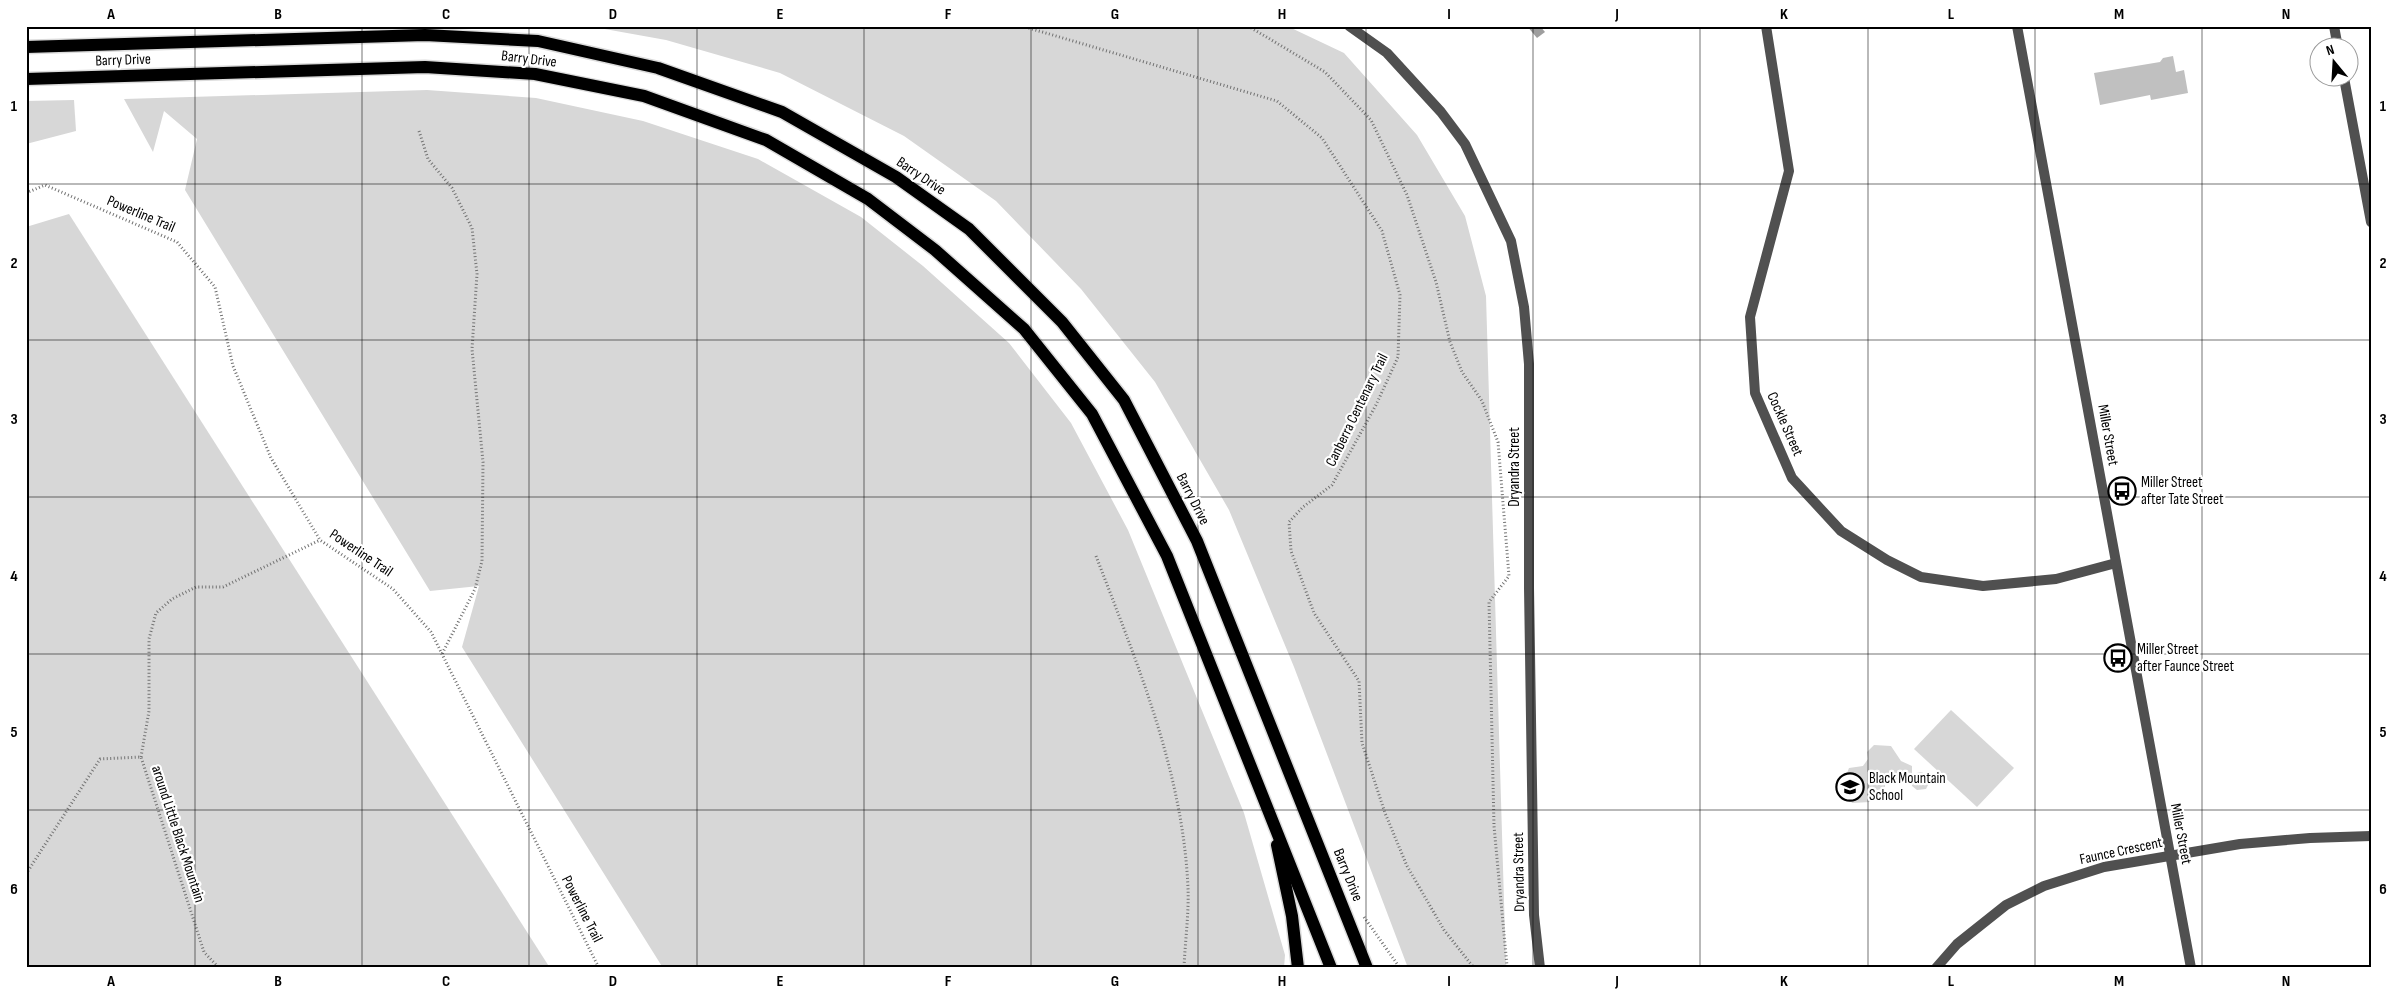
<svg xmlns="http://www.w3.org/2000/svg" width="2397" height="994" font-family="'Sofia Sans Condensed',sans-serif">
  <style>
    .green { fill: #d7d7d7 }
    .water { fill: #9e9e9e }
    .building { fill: #c0c0c0 }
    .lines { fill: none; stroke-linecap: round; stroke-linejoin: round }
    .primary-casing { stroke: #dbdbdb; stroke-width: 15 }
    .path { stroke: #727272; stroke-width: 3; stroke-dasharray: 1 2.5; stroke-linecap: butt }
    .minor { stroke: #505050; stroke-width: 10 }
    .tertiary { stroke: #505050; stroke-width: 10 }
    .primary { stroke: #000; stroke-width: 12 }
    .grid { fill: none; stroke: #000; stroke-width: 1; stroke-opacity: 0.55 }
    .labels { text-anchor: middle; dominant-baseline: central; stroke-width: 4.5; stroke-linejoin: round; paint-order: stroke }
    .street-label { font-size: 15px; fill: #000; stroke: #fff }
    .poi-label { font-size: 15px; fill: #000; stroke: #fff; text-anchor: start }
    .neatline { fill: none; stroke: #000; stroke-width: 2 }
    .grid-label { font-size: 16px; text-anchor: middle; font-weight: bold; fill: #000 }
  </style>
  <rect width="100%" height="100%" fill="#fff"/>
  <g class="green">
    <path d="M588,26H1287L1344,53L1417,135L1465,216L1486,296L1506,968H1408L1294,667L1229,510L1155,382L1081,289L996,201L904,136L780,73L666,40Z"/>
    <path d="M427,90L536,98L643,121L758,159L861,217L923,266L1009,343L1071,423L1128,530L1244,813L1285,955L1284,968H663L462,647L479,586L430,591L185,190L197,139L164,111L153,152L124,99Z"/>
    <path d="M74,100L76,131L26,144V101Z"/>
    <path d="M69,214L550,968H26V227Z"/>
    <path d="M1951,710L2014,768L1977,807L1914,749Z"/>
    <path d="M1874,745L1891,746L1901,761L1912,766V774L1921,772L1928,775L1930,781L1926,789L1917,790L1912,786L1911,779L1903,782L1898,781L1893,775L1885,779V787L1876,791L1870,802L1852,803L1842,786L1849,768L1863,766L1868,759L1867,752Z"/>
  </g>
  <path class="water" d="M1527,26H1540L1545,32L1537,38Z"/>
  <path class="building" d="M2173,56L2176,72L2184,70L2188,93L2151,100L2150,95L2100,105L2094,73L2160,62L2163,58Z"/>
  <g class="lines">
    <g class="primary-casing">
      <g id="primary">
        <path d="M26,47L425,35L538,41L658,68L782,112L896,177L969,229L1062,322L1124,400L1197,541L1367,968"/>
        <path d="M26,79L425,67L535,74L644,96L766,140L868,199L935,250L1024,329L1092,414L1167,556L1331,968"/>
        <path d="M1277,845L1292,916L1298,968"/>
      </g>
    </g>
    <g class="path">
      <path d="M1022,26L1277,101L1322,138L1382,231L1400,295L1398,357L1376,405L1332,485L1303,507L1289,522L1291,551L1314,613L1359,681L1362,743L1385,813L1407,866L1444,930L1474,968"/>
      <path d="M1248,26L1325,72L1371,120L1407,195L1436,282L1450,342L1462,372L1482,401L1498,442L1509,576L1489,602L1494,826L1507,966L1504,968"/>
      <path d="M419,131L428,159L452,188L472,228L477,274L472,349L483,462L482,561L475,589L442,654"/>
      <path d="M26,193L45,185L177,242L215,287L233,366L271,458L320,540L393,589L431,632L599,968"/>
      <path d="M1096,556C1137,663 1183,772 1188,888C1189,914 1185,942 1184,968"/>
      <path d="M141,757L149,711V639L156,613L172,599L196,587H223L320,540"/>
      <path d="M26,874L100,759L141,757L204,952L219,968"/>
      <path d="M1364,917L1400,968"/>
    </g>
    <g class="minor">
      <path d="M1766,26L1789,171L1750,317L1755,393L1792,478L1841,531L1887,560L1921,577L1983,586L2056,579L2116,563"/>
      <path d="M2334,26L2338,48"/>
      <path d="M2344,78L2371,222"/>
      <path d="M1936,968L1957,944L2006,905L2044,886L2104,867L2240,844L2310,838L2371,836"/>
    </g>
    <g class="tertiary">
      <path d="M1349,26L1387,53L1441,112L1465,144L1511,241L1524,307L1529,364V588L1534,915L1540,968"/>
      <path d="M2017,26L2191,968"/>
    </g>
    <use href="#primary" class="primary"/>
  </g>
  <path class="grid" d="M195,26V968M362,26V968M529,26V968M697,26V968M864,26V968M1031,26V968M1198,26V968M1366,26V968M1533,26V968M1700,26V968M1868,26V968M2035,26V968M2202,26V968M26,184H2371M26,340H2371M26,497H2371M26,654H2371M26,810H2371"/>
  <defs>
    <g id="bus-ring" transform="scale(1.4375)"><circle r="9.5" fill="#fff" stroke="#000" stroke-width="1.5"/><path d="M-5-6H5V4H4V6H2V4H-2V6H-4V4H-5ZM-3.5-4V0h7V-4ZM-3.5 1.2v1.5H-2V1.2ZM2 1.2v1.5H3.5V1.2Z" fill="#000"/></g>
    <g id="school-ring" transform="scale(1.4375)"><circle r="9.5" fill="#fff" stroke="#000" stroke-width="1.5"/><path d="M0-5L7-2L0 1L-7-2ZM-4 1L0 2.5L4 1V4Q0 6-4 4Z" fill="#000"/></g>
  </defs>
  <g fill-rule="evenodd">
    <use href="#bus-ring" x="2122" y="491"/>
    <use href="#bus-ring" x="2118" y="658"/>
    <use href="#school-ring" x="1850" y="787"/>
  </g>
  <g class="labels">
    <g class="street-label">
      <text transform="translate(529 59) rotate(7)">Barry Drive</text>
      <text transform="translate(123 60) rotate(-2)">Barry Drive</text>
      <text transform="translate(921 176) rotate(34)">Barry Drive</text>
      <text transform="translate(141 214) rotate(23)">Powerline Trail</text>
      <text transform="translate(1357 410) rotate(-64)">Canberra Centenary Trail</text>
      <text transform="translate(1785 424) rotate(66)">Cockle Street</text>
      <text transform="translate(2108 435) rotate(80)">Miller Street</text>
      <text transform="translate(1514 467) rotate(-90)">Dryandra Street</text>
      <text transform="translate(1193 499) rotate(63)">Barry Drive</text>
      <text transform="translate(361 553) rotate(34)">Powerline Trail</text>
      <text transform="translate(178 834) rotate(72)">around Little Black Mountain</text>
      <text transform="translate(2181 834) rotate(79)">Miller Street</text>
      <text transform="translate(2121 851) rotate(-12)">Faunce Crescent</text>
      <text transform="translate(1519 872) rotate(-91)">Dryandra Street</text>
      <text transform="translate(1348 875) rotate(68)">Barry Drive</text>
      <text transform="translate(582 909) rotate(63)">Powerline Trail</text>
    </g>
    <g class="poi-label">
      <text x="2141" y="482">Miller Street<tspan x="2141" dy="17">after Tate Street</tspan></text>
      <text x="2137" y="649">Miller Street<tspan x="2137" dy="17">after Faunce Street</tspan></text>
      <text x="1869" y="778">Black Mountain<tspan x="1869" dy="17">School</tspan></text>
    </g>
  </g>
  <rect width="2397" height="994" fill="none" stroke="#ffffff" stroke-width="55"/>
  <g transform="translate(2334 62) rotate(342)"><circle r="24" fill="#ffffff" stroke="#999999"/>
  <path d="M0-4L9 19L0 12L-9 19Z" fill="#000000"/>
  <text y="-8" font-size="14" font-weight="bold" text-anchor="middle" fill="#000000">N</text>
  </g>
  <rect x="28" y="28" width="2342" height="938" class="neatline"/>
  <g class="grid-label">
    <text x="111" y="19">A</text>
    <text x="278" y="19">B</text>
    <text x="446" y="19">C</text>
    <text x="613" y="19">D</text>
    <text x="780" y="19">E</text>
    <text x="948" y="19">F</text>
    <text x="1115" y="19">G</text>
    <text x="1282" y="19">H</text>
    <text x="1449" y="19">I</text>
    <text x="1617" y="19">J</text>
    <text x="1784" y="19">K</text>
    <text x="1951" y="19">L</text>
    <text x="2119" y="19">M</text>
    <text x="2286" y="19">N</text>
    <text x="14" y="111">1</text>
    <text x="2383" y="111">1</text>
    <text x="14" y="268">2</text>
    <text x="2383" y="268">2</text>
    <text x="14" y="424">3</text>
    <text x="2383" y="424">3</text>
    <text x="14" y="581">4</text>
    <text x="2383" y="581">4</text>
    <text x="14" y="737">5</text>
    <text x="2383" y="737">5</text>
    <text x="14" y="894">6</text>
    <text x="2383" y="894">6</text>
    <text x="111" y="986">A</text>
    <text x="278" y="986">B</text>
    <text x="446" y="986">C</text>
    <text x="613" y="986">D</text>
    <text x="780" y="986">E</text>
    <text x="948" y="986">F</text>
    <text x="1115" y="986">G</text>
    <text x="1282" y="986">H</text>
    <text x="1449" y="986">I</text>
    <text x="1617" y="986">J</text>
    <text x="1784" y="986">K</text>
    <text x="1951" y="986">L</text>
    <text x="2119" y="986">M</text>
    <text x="2286" y="986">N</text>
  </g>
</svg>
